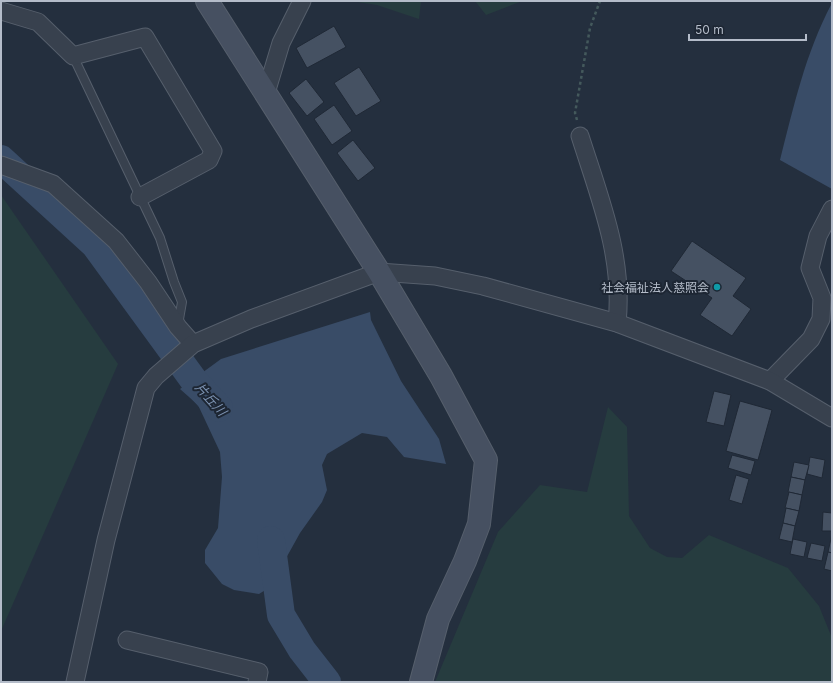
<svg xmlns="http://www.w3.org/2000/svg" width="833" height="683" font-family="Inter,'Noto Sans JP',sans-serif">
  <style>
    .green { fill: #263c3f }
    .water { fill: #394c67 }
    .lines { fill: none; stroke-linecap: round; stroke-linejoin: round }
    .river { stroke: #394c67; stroke-width: 28 }
    .building { fill: #455162; stroke: #1f2835 }
    .lane-casing { stroke: #565f6c; stroke-width: 10 }
    .street-casing { stroke: #565f6c; stroke-width: 19 }
    .secondary-casing { stroke: #565f6c; stroke-width: 24 }
    .path { stroke: #44595c; stroke-width: 2.5; stroke-dasharray: 3 3; stroke-linecap: butt }
    .lane { stroke: #38414e; stroke-width: 8 }
    .street { stroke: #38414e; stroke-width: 17 }
    .secondary { stroke: #465061; stroke-width: 22 }
    .culture-dot { fill: #0f9aa8; stroke: #1d2633; stroke-width: 1.5 }
    .labels { text-anchor: middle; dominant-baseline: central; stroke-width: 4; stroke-linejoin: round; paint-order: stroke }
    .poi-label { font-size: 12px; fill: #b4bcc9; stroke: #1d2633; text-anchor: end }
    .water-label { font-size: 13px; font-style: italic; fill: #7c92b1; stroke: #1d2633 }
  </style>
  <rect width="100%" height="100%" fill="#242f3e"/>
  <g class="green">
    <path d="M351,1H421L419,19L377,5Z"/>
    <path d="M475,1H522L486,15Z"/>
    <path d="M1,195L118,364L1,631Z"/>
    <path d="M608,407L627,427L629,516L650,548L667,557L682,558L709,535L788,568L819,606L832,638V682H435L498,532L540,485L587,492Z"/>
  </g>
  <g class="water">
    <path d="M832,3V189L780,160C794,106 805,54 832,3Z"/>
    <path d="M370,312L371,320L401,381L439,439L446,464L404,457L387,437L362,433L327,454L322,465L327,490L322,502L300,533L270,587L259,594L234,590L222,584L205,563V550L218,528L222,477L220,452L198,405L180,389L221,359Z"/>
  </g>
  <g class="lines">
    <g class="river">
      <path d="M1,159L95,245L195,382L219,408"/>
      <path d="M271,540L281,615L302,650L327,682"/>
    </g>
  </g>
  <g class="building">
    <path d="M334,26L346,47L307,68L296,48Z"/>
    <path d="M359,67L381,101L356,116L334,83Z"/>
    <path d="M306,79L324,102L307,116L289,93Z"/>
    <path d="M334,105L352,131L332,145L314,119Z"/>
    <path d="M353,140L375,168L358,181L337,153Z"/>
    <path d="M692,241L746,278L733,296L751,309L732,336L700,315L712,298L671,271Z"/>
    <path d="M714,391L731,395L724,426L706,422Z"/>
    <path d="M740,401L772,410L758,460L726,451Z"/>
    <path d="M732,455L755,461L751,475L728,468Z"/>
    <path d="M810,457L825,460L822,478L807,474Z"/>
    <path d="M794,462L809,465L805,480L791,477Z"/>
    <path d="M736,475L749,479L742,504L729,500Z"/>
    <path d="M791,477L805,480L802,495L788,492Z"/>
    <path d="M789,492L802,495L799,511L785,508Z"/>
    <path d="M786,508L799,511L795,526L783,523Z"/>
    <path d="M823,512L832,513V531H822Z"/>
    <path d="M783,523L795,526L792,542L779,539Z"/>
    <path d="M832,534V553L828,552Z"/>
    <path d="M793,539L807,542L804,557L790,554Z"/>
    <path d="M811,543L825,546L822,561L807,558Z"/>
    <path d="M828,552L832,553V571L824,569Z"/>
  </g>
  <g class="lines">
    <g class="lane-casing">
      <path id="lane" d="M73,56L160,238L174,282L182,302L178,325"/>
    </g>
    <g class="street-casing">
      <g id="street">
        <path d="M1,11L38,22L73,56L145,37L213,151L209,160L140,197"/>
        <path d="M266,93L281,43L302,1"/>
        <path d="M580,136C600,199 624,257 617,323"/>
        <path d="M1,165L53,184L116,241L148,282L178,327L193,344"/>
        <path d="M770,381L811,339L821,319L822,298L810,268L818,236L832,209"/>
        <path d="M127,640L259,672L257,682"/>
        <path d="M75,682L106,540L146,388L156,376L193,344L251,319L379,272L435,276L483,286L617,323L770,381L832,418"/>
      </g>
    </g>
    <g class="secondary-casing">
      <path id="secondary" d="M207,1L379,272L441,376L486,460L479,524L465,561L438,619L421,682"/>
    </g>
    <path class="path" d="M577,120L575,113L590,28L600,1"/>
    <use href="#lane" class="lane"/>
    <use href="#street" class="street"/>
    <use href="#secondary" class="secondary"/>
  </g>
  <circle class="culture-dot" cx="717" cy="287" r="4"/>
  <g class="labels">
    <g class="poi-label">
      <text x="709" y="287">社会福祉法人慈照会</text>
    </g>
    <g class="water-label">
      <text transform="translate(211 399) rotate(48)">片丘川</text>
    </g>
  </g>
  <rect width="833" height="683" fill="none" stroke="#b4bcc9" stroke-width="4"/>
  <path d="M689 34v6h117v-6" fill="none" stroke="#b4bcc9" stroke-width="2"/>
  <text x="695" y="34" font-size="12" fill="#b4bcc9" stroke="#1d2633" stroke-width="3" paint-order="stroke">50 m</text>
</svg>
